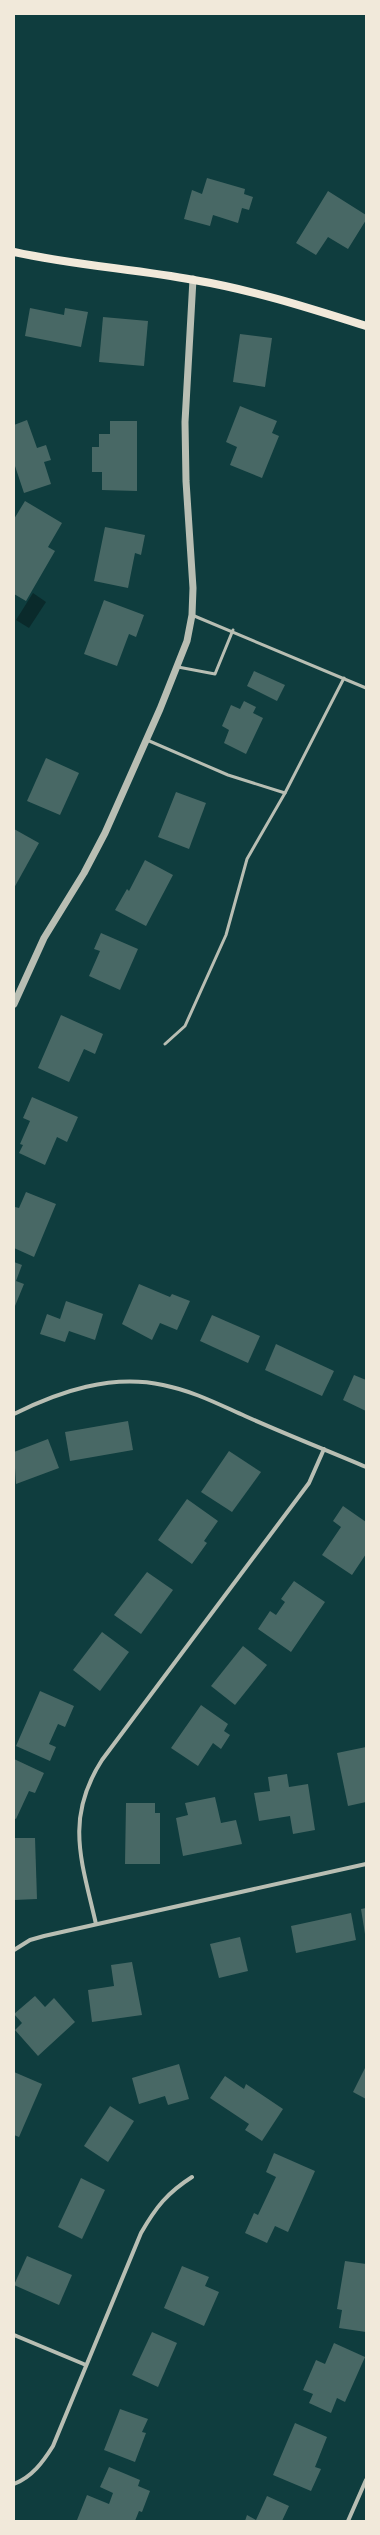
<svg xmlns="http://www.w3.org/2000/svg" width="380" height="2535" font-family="'Public Sans',sans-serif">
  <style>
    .water { fill: #0a2a2b }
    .building { fill: #486865 }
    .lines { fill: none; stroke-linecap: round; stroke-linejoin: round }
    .service { stroke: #b8beb3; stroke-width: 3 }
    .minor { stroke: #b8beb3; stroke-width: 4 }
    .tertiary { stroke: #b8beb3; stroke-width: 7 }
    .secondary { stroke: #f1e9da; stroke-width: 8 }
  </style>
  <rect width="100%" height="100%" fill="#0f3d3e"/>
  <path class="water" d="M33,593L46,602L29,628L16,620Z"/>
  <g class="building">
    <path d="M207,178L245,189L244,194L253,197L249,210L242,208L238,223L213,215L210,226L184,219L192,190L202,194Z"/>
    <path d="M328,191L366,215V220L348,249L328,237L316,255L296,243Z"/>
    <path d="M30,308L64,315L65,308L88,312L81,347L25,336Z"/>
    <path d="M103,317L148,321L144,366L99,362Z"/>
    <path d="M240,334L272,338L265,387L233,382Z"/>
    <path d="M240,406L277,421L272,433L279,436L262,478L230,465L237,447L226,442Z"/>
    <path d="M27,420L37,448L46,445L51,460L44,462L51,484L24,493L14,463V425Z"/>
    <path d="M110,421H137V491L102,490V472H92V447H99V434H110Z"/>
    <path d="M25,501L62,523L48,547L55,551L26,601L14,594V519Z"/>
    <path d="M105,527L145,535L141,555L135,553L128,588L94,581Z"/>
    <path d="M104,600L144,615L136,637L129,634L117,666L84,654Z"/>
    <path d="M254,671L285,685L277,701L247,686Z"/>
    <path d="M244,701L256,707L253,713L263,718L246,754L224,743L229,730L222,726L231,705L240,709Z"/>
    <path d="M46,758L79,773L60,815L27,801Z"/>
    <path d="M176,792L206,803L189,849L158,837Z"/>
    <path d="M14,829L39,843L14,888Z"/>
    <path d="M145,860L173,875L146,926L115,910L127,889L129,891Z"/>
    <path d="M101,933L138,949L120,990L89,976L100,951L94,949Z"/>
    <path d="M61,1015L103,1034L95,1054L84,1049L69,1082L38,1068Z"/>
    <path d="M32,1097L78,1117L67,1142L57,1137L45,1165L19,1153L23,1145L20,1144L30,1121L23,1118Z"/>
    <path d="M26,1192L56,1204L34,1257L14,1248V1210L15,1207L19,1208Z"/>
    <path d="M14,1262L22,1265L16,1281L24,1284L15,1306Z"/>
    <path d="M139,1284L170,1297L172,1294L190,1301L177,1330L160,1323L152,1340L122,1324Z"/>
    <path d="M66,1301L103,1314L95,1340L69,1331L65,1342L40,1334L47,1314L60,1319Z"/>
    <path d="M212,1315L260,1336L248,1363L200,1341Z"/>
    <path d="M276,1344L334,1371L322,1396L265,1370Z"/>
    <path d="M354,1375L366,1380V1411L343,1400Z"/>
    <path d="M128,1421L133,1450L70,1461L65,1432Z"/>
    <path d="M48,1439L59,1468L16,1484L14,1452Z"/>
    <path d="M229,1451L261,1472L232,1512L201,1492Z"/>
    <path d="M187,1499L218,1521L204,1541L207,1543L192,1564L158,1540Z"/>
    <path d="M343,1506L366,1522V1554L352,1575L322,1555L341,1527L333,1521Z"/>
    <path d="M147,1572L173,1590L141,1634L114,1615Z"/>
    <path d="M294,1581L325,1602L291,1652L258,1629L270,1611L276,1615L285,1602L281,1599Z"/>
    <path d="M102,1632L129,1652L100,1691L73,1670Z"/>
    <path d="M243,1646L267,1665L235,1705L211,1686Z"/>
    <path d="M40,1691L74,1706L65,1727L58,1724L49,1744L56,1747L50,1761L16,1746Z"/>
    <path d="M201,1705L228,1724L224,1731L230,1735L221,1749L213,1743L198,1766L171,1748Z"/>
    <path d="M366,1747V1802L348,1806L337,1753Z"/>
    <path d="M14,1759L44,1773L35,1793L29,1791L16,1819L14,1818Z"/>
    <path d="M287,1774L289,1787L308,1784L315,1830L293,1834L290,1816L259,1821L254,1793L270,1791L268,1777Z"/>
    <path d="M215,1797L221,1823L236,1820L242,1844L183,1856L176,1818L188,1815L185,1803Z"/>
    <path d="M126,1803H155V1813H160V1864H125Z"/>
    <path d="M14,1838H35L37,1899L14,1900Z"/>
    <path d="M366,1908V1934H365L361,1909Z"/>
    <path d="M351,1913L356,1940L296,1953L291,1926Z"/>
    <path d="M240,1937L248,1971L219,1978L210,1944Z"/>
    <path d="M132,1962L142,2015L92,2022L88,1990L114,1986L111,1965Z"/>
    <path d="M35,1996L45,2007L54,1998L75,2022L38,2056L15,2030L22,2023L14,2014Z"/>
    <path d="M179,2064L189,2099L168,2105L165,2096L139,2104L132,2078Z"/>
    <path d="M366,2066V2099L353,2092Z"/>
    <path d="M14,2072L42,2084L19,2137L14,2135Z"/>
    <path d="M225,2076L244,2089L246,2084L283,2109L262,2141L245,2130L249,2124L210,2098Z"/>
    <path d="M110,2106L134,2121L108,2162L84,2146Z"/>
    <path d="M274,2153L315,2171L288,2232L275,2226L267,2243L245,2233L254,2213L258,2215L276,2177L266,2172Z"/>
    <path d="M81,2178L105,2190L82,2239L58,2227Z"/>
    <path d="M27,2256L72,2275L59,2305L14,2285Z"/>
    <path d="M345,2261L366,2264V2332L339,2328L342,2310L337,2309Z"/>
    <path d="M182,2266L209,2277L205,2286L219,2292L204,2326L164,2308Z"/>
    <path d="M152,2332L177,2343L158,2387L132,2375Z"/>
    <path d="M334,2343L365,2357L345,2402L337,2398L331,2413L309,2403L313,2394L303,2390L316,2360L325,2364Z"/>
    <path d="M120,2409L148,2419L142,2432L146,2433L135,2462L104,2450Z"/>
    <path d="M295,2423L327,2437L315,2467L321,2469L311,2491L273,2475Z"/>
    <path d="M109,2467L140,2480L138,2486L150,2491L142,2512L139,2511L135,2521L77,2520L87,2495L109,2504L113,2493L100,2487Z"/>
    <path d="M267,2496L289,2506L282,2521H245L247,2515L256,2520Z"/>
  </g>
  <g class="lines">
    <g class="service">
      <path d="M192,615L366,688"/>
      <path d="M178,667L215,674L233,630"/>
      <path d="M147,740L228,775L285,793"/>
      <path d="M165,1044L185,1026L226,935L247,859L285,793L344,678"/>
    </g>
    <g class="minor">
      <path d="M14,1414C60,1391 111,1374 163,1385C193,1391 218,1404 245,1416C285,1434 326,1450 366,1467"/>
      <path d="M96,1924C82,1862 64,1819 102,1760L309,1483L324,1449"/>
      <path d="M14,1950L30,1940L44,1936L366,1864"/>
      <path d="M14,2335L86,2365"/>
      <path d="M14,2484C32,2477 43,2462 53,2446L141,2233C156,2207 167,2193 192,2177"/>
      <path d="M348,2521L366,2480"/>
    </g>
    <path class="tertiary" d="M14,1004L44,938L84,873L105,833L160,709L187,641L192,615L193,588L186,481L185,422L193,279"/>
    <path class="secondary" d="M14,252C73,265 134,269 194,280C253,290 309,308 366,326"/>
  </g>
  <rect width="380" height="2535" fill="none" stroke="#f1e9da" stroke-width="30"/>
</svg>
